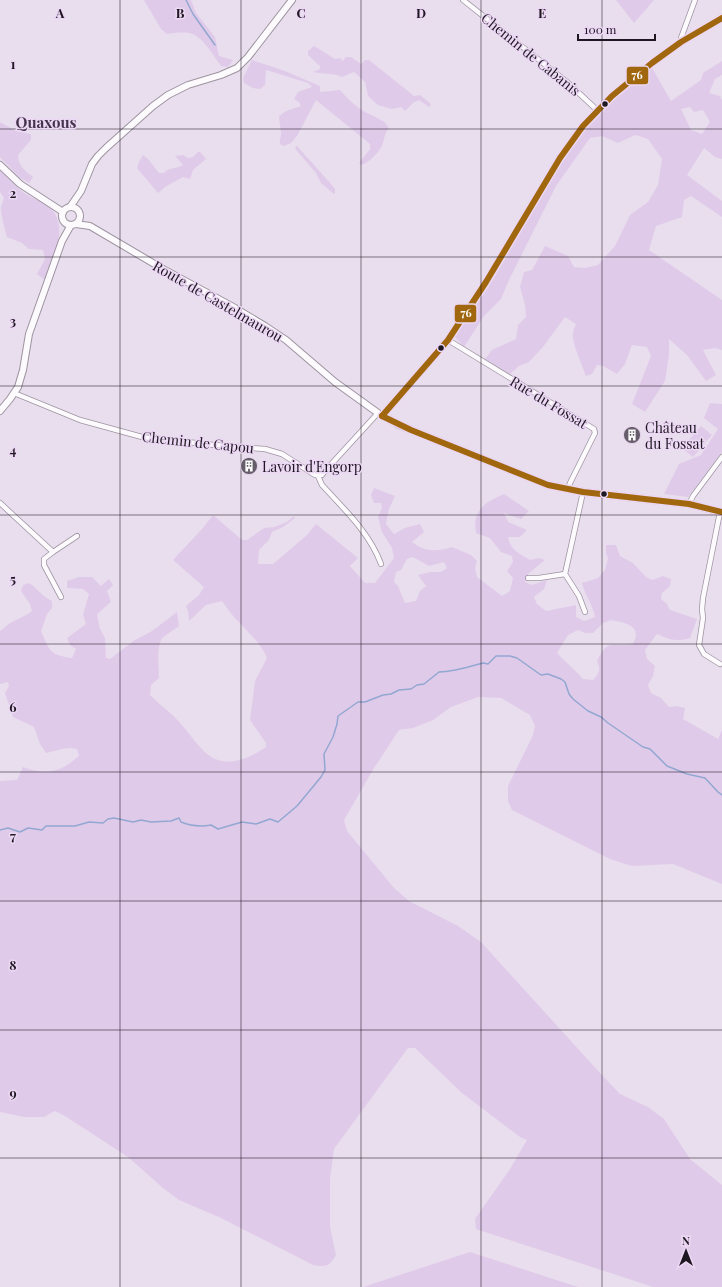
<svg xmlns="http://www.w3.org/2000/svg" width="722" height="1287" font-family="'Playfair Display',serif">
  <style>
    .green { fill: #e0cae9; fill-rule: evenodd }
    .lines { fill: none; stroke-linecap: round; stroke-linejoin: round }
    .stream { stroke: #92a7d1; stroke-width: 1.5 }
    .street-casing { stroke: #9d94a0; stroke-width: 6 }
    .secondary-casing { stroke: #9d94a0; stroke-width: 8 }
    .street { stroke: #fcfafc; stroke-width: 4.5 }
    .secondary { stroke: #fcfafc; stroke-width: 6 }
    .bus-1-casing { stroke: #ecd8f4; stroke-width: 9 }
    .bus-1 { stroke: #a0670f; stroke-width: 6 }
    .grid { fill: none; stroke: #1e1721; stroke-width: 1; stroke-opacity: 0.55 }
    .bus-dot { fill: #1e1721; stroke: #ecd8f4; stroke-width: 1.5 }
    .labels { text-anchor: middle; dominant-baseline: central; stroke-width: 3; stroke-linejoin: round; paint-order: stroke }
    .street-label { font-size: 14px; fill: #1e1721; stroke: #ecd8f4 }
    .poi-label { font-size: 14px; fill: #1e1721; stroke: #ecd8f4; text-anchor: start }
    .neighbourhood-label { font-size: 15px; font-weight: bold; fill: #44344a; stroke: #ecd8f4 }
    .grid-label { font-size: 13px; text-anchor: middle; font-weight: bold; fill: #1e1721; stroke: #ecd8f4; stroke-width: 3; stroke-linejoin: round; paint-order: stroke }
    .line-badge { stroke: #ecd8f4; stroke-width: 1.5 }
    .badge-label { font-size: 11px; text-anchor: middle; font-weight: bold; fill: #fff }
  </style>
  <rect width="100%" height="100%" fill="#e9deee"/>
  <g class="green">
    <path d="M144,0H191L196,13L215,37L219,56L233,60L228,67L221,66C213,55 203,36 189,33C182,32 173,33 167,34L161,29Z"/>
    <path d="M616,0H654L634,23Z"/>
    <path d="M314,46L335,59L340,58L343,61L346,57H351L361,64L365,60H369L414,96L420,95L431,104L429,107L419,100L413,103L405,111L401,107L392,109L378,105L368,96L365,82L354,72L342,77C335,73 322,74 313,72L320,69V66L308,55V51Z"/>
    <path d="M252,60L285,71L320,86V92L340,90C346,97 352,103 359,108C369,116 383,117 389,128C384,135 385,136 383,143C381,151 369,163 361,165L359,163L370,149V144L316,100L297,136L291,143L284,146L280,144C279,140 281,138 281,134C281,128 279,122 279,116L286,111L301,106L299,102L294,99L298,92L312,87L308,83L266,70L265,85L260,89L253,88L244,83L243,78Z"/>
    <path d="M722,61V75L715,79L709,93L720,96L722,100V159L715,157L704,148L687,175L722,201V217L691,196L684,200L682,217L656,226L649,250L722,300V350L715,348L703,350L716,375L706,381L687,355L669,339V355L665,381L645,412L632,404L651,356L647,347L632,345L625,364L617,374L603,366L597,365L592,374L586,376C583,367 571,341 573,333C573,330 575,327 576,324L565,317L543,347L529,362L519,366L510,374L485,359L492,350L516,339L518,325L526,317L525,305L520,287L524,272L532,270L545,246L568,256L574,267L585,268L598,265L615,246L630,215L648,202L658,185L662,159L648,139L635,135L618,143L602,136L590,138L556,186L509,280L501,299L484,316L464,347L454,336C469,315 485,294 498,271C524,227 547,176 578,135C599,108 625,88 651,66L671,101L701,80L703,73ZM690,107L694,112L703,110L710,122L702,134L691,130L681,109Z"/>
    <path d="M0,122L16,131L31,134V140L18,155C18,165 25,171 33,177L29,183L19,177L0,157Z"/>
    <path d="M297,146L331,184L335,189V193L334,194L321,183L316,173L297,151L295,147Z"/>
    <path d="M198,152H200L206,159L193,170L190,179L183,177L165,187L158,193L137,168L139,162L143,155L148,159L159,173H164C169,167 177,169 183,165L175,156L183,155L188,158L193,157Z"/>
    <path d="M0,169C6,176 12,183 19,189C27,197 39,199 48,206C71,224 53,259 45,280L37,274L45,259L43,250L29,249L22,243L7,237C6,234 0,211 1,208C1,205 3,201 4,198L0,192Z"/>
    <path d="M243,316L280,340L279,342L241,318Z"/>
    <path d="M710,403L722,404V452L688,497L664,494L679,464L701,455L718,429L704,418Z"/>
    <path d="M701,426L712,435L693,457L682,448Z"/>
    <path d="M374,488L395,496L389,509L386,524L394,534L405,528L420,524L424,532L412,542C425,552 436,552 452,547L471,555L477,561L475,568L477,577L502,596L510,591L513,578L507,571L513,562L512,556L501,552L490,538L476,533C472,510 485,502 504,494L529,511L521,519L504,513L508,522L527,530L520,537H508C510,550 520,554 530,560L539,558L545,560L528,574L525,582L532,585L547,580L544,589L534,597L537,604L546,611L576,605V617L584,621L595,617C593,605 585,595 582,583L598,578L605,570L608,558L606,553V545H616L620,556L633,563L646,577L652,580L663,576L671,579L670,586L662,593L661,599L667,604L670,610L697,619L690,638C678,642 669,640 657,634L645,650L647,659L655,666L653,676L648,685L651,693L661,698L669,707L676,706L685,708L683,719L718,739L722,730V884L673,864L632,866L610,859L512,810L508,801V786L533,735L535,726L530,715L501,698L478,697L451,707L433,720L413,728L399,730L374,768L344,820L347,831L394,888L409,901L458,926L481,942L600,1073L620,1094L648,1107L664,1119L690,1159L722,1185V1287H653L476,1229L475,1219L510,1169L527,1140L520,1137L462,1093L415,1048H408L334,1149L330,1179V1227L336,1255C329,1267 326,1267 313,1265L221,1218L179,1200L163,1188L128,1157L65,1116L55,1111L44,1117H24L0,1112V781L17,780L23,767C46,776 61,772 79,756L77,749C66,746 57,751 46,753L40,744L34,727L13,717L5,693L9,686L8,682L0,684V631L10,623L28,614L32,611L30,604L21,591L23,585L29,583C38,589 43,597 52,601V608L47,614L41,631C50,651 49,655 72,658L76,649L70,645L67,638L86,624L83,615L89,594L83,589L67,588V581L79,577H92L101,586L109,579L113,585L107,591L111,602L97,614L100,629L105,638L106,658L110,659L135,640L152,631L177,612L179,626L162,638C156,650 159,664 159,678L151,685L150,695C160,705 172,713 181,724C199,744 209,768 239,760C250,757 257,753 266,747V743L250,720L255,681L267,658C261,643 250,635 240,623C233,617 227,608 222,601L206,605L189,621L188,611L186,606L199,595L204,587L173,560L202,529L213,515L242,540H247L264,528L274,527L287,522L294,516L295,518L283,527L272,532L269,540L259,550L258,564H273L307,535L316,524L358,558L350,566L365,583H375L394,558L392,548L382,532L378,517L382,508L381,503H374L371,495ZM413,557L429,566L444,562L447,568L441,572H430L418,575L426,586L420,591L416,601L405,603L398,586L394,582L396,572L401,570L407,559ZM611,620C625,623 643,625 633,644C611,648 609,637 597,661C601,670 599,673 593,680L583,679C575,669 565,662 557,653L568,635L578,630L585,633H593L603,623Z"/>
    <path d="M470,1252L578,1287H363Z"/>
  </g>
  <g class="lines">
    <g class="stream">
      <path d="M186,0L193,14L215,45"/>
      <path d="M0,830L8,828L20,832L28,828L42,830L46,826H75L89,822L103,823L108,819L114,818L133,822L141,820L151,822L171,821L179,818L181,822C191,826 200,827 211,825L218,829L242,822L256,824L270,819L278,822L297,806L321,777L325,770L324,754L333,737L337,724L338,716L358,702H365L383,695L391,694L399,690L411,689L417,685L424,684L439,672C453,672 469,667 483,663L488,664L496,656H510L517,658L541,675L548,674L561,679L565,682L569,694L573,699L588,711L601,717L608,723L643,747L650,749L667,766L687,774L705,778L718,792L722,795"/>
    </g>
    <g class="street-casing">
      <g id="street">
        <path d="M463,0L567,82L597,110"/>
        <path d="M681,42V38L695,0"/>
        <path d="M448,340L594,429L595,433L570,483L568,489"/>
        <path d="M14,393L80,420L142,437L214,445L265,449L282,454L315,475H322L325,471L378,413"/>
        <path d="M382,416L448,340L486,282L560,158L583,126L612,96L652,63L681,42L722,18"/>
        <path d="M318,476L322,485C343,508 370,533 381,564"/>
        <path d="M583,492L565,574L579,596L585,612"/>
        <path d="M0,503L53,552L44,559V565L61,597"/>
        <path d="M689,504L693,496L722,457"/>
        <path d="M720,512L703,598L702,609L703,618L699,645L704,654L720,664"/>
        <path d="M53,552L77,536"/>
        <path d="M528,578H539L565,574"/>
      </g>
    </g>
    <g class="secondary-casing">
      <g id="secondary">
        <path d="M0,165L20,184L63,212"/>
        <circle cx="71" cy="216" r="9"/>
        <path d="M70,207L81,191L92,164L98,156L106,148L153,106L168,95L188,85L221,75L237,68L248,57L292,0"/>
        <path d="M76,224L90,226L163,269L235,308L265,326L286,340L335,382L378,413L399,425L548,485L583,492L689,504L722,512"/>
        <path d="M0,411L10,399L18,387L23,370L29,334L62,241L71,225"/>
      </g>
    </g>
    <use href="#street" class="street"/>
    <use href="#secondary" class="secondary"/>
    <g class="bus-1-casing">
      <g id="bus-1">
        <path d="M382,416L448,340L486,282L560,158L583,126L612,96L652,63L681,42L722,18"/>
        <path d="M382,416L411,430L548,485L583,492L689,504L722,512"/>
      </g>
    </g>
    <use href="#bus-1" class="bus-1"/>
  </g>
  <path class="grid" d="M120,0V1287M241,0V1287M361,0V1287M481,0V1287M602,0V1287M0,129H722M0,257H722M0,386H722M0,515H722M0,644H722M0,772H722M0,901H722M0,1030H722M0,1158H722"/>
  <defs>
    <g id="building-disc" transform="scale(0.9)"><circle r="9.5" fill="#655d69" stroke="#ecd8f4"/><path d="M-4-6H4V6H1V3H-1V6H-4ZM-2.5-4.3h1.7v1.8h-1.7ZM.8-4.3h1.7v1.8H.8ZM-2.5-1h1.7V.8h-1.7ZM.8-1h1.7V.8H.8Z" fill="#fff"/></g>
  </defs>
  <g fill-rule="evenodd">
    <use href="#building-disc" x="632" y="435"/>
    <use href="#building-disc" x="249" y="466"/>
  </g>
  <g class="bus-dot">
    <circle cx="605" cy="104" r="3.5"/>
    <circle cx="441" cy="348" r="3.5"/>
    <circle cx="604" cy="494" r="3.5"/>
  </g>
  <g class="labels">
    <g class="street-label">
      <text transform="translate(531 54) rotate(39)">Chemin de Cabanis</text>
      <text transform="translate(218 301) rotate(30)">Route de Castelmaurou</text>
      <text transform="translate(549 402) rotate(31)">Rue du Fossat</text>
      <text transform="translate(198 442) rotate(6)">Chemin de Capou</text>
    </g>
    <g class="poi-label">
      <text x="645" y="427">Château<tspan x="645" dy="16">du Fossat</tspan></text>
      <text x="262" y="466">Lavoir d'Engorp</text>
    </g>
    <g class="neighbourhood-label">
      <text x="46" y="122">Quaxous</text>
    </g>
  </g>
  <g class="grid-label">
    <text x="60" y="18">A</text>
    <text x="180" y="18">B</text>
    <text x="301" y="18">C</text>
    <text x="421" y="18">D</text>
    <text x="542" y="18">E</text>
    <text x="13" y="69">1</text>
    <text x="13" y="198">2</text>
    <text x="13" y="326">3</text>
    <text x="13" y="455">4</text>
    <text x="13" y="584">5</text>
    <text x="13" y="712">6</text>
    <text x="13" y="841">7</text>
    <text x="13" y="970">8</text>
    <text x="13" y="1098">9</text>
  </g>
  <g class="line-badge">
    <rect x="626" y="66" width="23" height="19" rx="4" fill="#a0670f"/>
    <rect x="454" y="304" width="23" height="19" rx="4" fill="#a0670f"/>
  </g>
  <g class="badge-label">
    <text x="637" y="79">76</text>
    <text x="466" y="317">76</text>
  </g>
  <g transform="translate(686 1251)" stroke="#ecd8f4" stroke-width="3" paint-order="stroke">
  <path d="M0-3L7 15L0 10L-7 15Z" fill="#1e1721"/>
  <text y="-6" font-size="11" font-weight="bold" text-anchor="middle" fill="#1e1721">N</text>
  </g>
  <path d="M578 34v6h77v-6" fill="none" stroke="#1e1721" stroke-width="2"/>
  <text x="584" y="34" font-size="12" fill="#1e1721" stroke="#ecd8f4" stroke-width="3" paint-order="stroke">100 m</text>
</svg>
